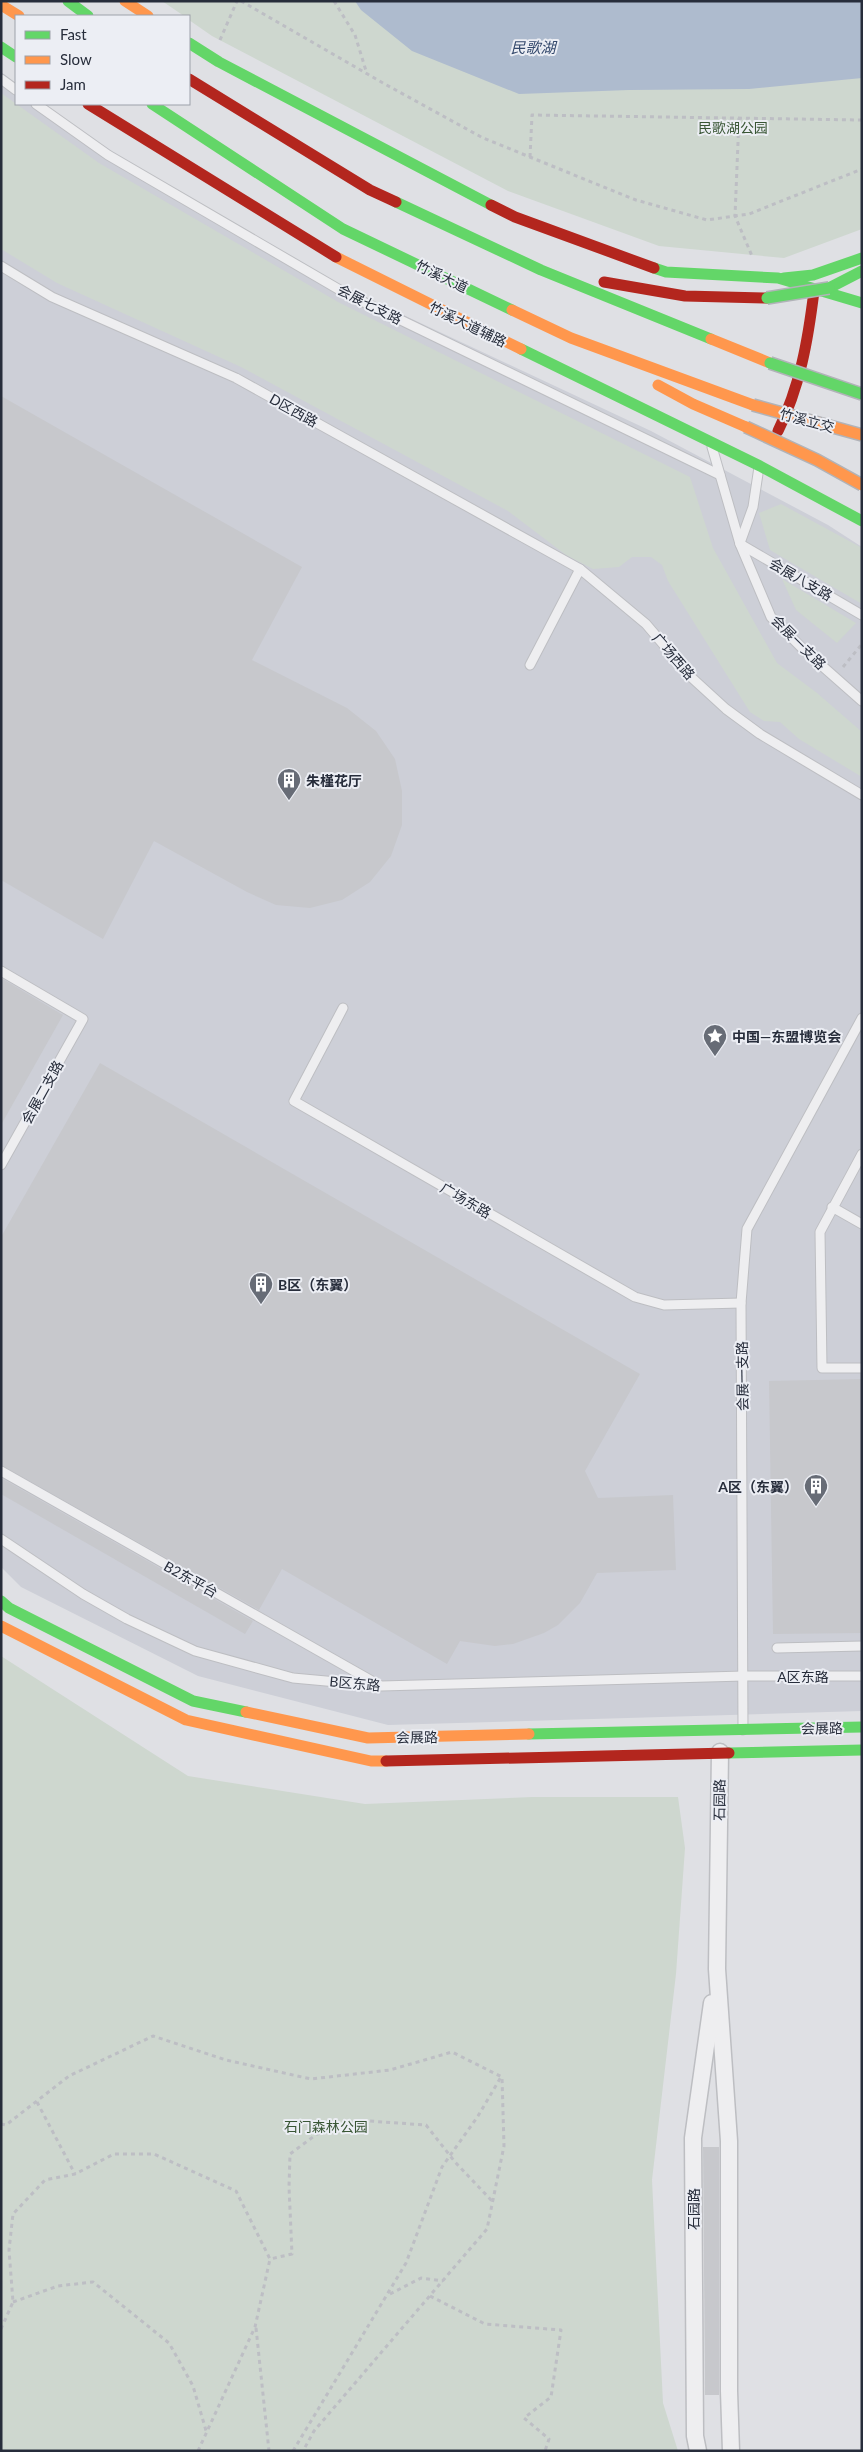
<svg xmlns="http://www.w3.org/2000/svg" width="863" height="2452" font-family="Lato,'Noto Sans SC',sans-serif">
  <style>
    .built { fill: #cdcfd7 }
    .green { fill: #ced7cf }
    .water { fill: #aebbce }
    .building { fill: #c7c8cc }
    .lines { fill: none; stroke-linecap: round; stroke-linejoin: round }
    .lane-casing { stroke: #bdbec2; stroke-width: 11 }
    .street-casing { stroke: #bdbec2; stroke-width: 19 }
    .path { stroke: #bdbec4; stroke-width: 3; stroke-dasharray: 4 4; stroke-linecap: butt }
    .lane { stroke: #eeeef0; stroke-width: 9 }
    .street { stroke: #eeeef0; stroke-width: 16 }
    .fast { stroke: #63d668; stroke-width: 11 }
    .slow { stroke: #ff974d; stroke-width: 11 }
    .jam { stroke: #b3261e; stroke-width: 11 }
    .fast-bridge-casing { stroke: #b1b3b8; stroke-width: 14; stroke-linecap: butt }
    .slow-bridge-casing { stroke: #b1b3b8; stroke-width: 14; stroke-linecap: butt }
    .fast-bridge { stroke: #63d668; stroke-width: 11 }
    .slow-bridge { stroke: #ff974d; stroke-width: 11 }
    .labels { text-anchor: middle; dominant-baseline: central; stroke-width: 4; stroke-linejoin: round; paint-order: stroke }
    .park-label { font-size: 14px; fill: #395635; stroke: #eceef4 }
    .street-label { font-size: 14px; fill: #272d3b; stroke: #eceef4 }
    .poi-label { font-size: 14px; font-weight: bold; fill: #272d3b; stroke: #eceef4; text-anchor: start }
    .water-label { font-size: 15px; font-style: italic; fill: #34496c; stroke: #eceef4 }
  </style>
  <rect width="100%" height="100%" fill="#dfe0e4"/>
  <path class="built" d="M1,72L16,83V104H45L109,152L348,289L651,431L828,525L862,547V1711L388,1725L198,1676L21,1587L1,1567Z"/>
  <g class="green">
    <path d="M162,1H862V229L784,258L659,246L508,191L212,36L189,20V16H184Z"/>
    <path d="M1,93L99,163L338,302L690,477L713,548L777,663L817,693L862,732V777L799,739L780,722L764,721L750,712L668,581L662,565L651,557H632L619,567L593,569L566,555L508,511L241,367L57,283L1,249Z"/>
    <path d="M781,504L862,548V604L770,550L759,513Z"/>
    <path d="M782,579L856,623L837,643L796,610Z"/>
    <path d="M1,1656L188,1776L365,1804L532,1797H678L685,1848L676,1974L652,2180L663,2403L678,2451H1Z"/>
  </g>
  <path class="water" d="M355,1H862V78L749,89L629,90L519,94L412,51L361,10Z"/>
  <g class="building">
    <path d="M1,396L302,567L252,660L347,708L376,731L395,759L402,791V825L391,856L370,882L342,900L310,908L276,905L247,892L154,841L103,939L1,880Z"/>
    <path d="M1,978L63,1015L1,1125Z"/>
    <path d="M100,1063L640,1374L585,1471L598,1498L673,1495L676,1570L597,1573L580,1603L558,1625L544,1633L513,1644L495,1646L460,1641L447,1664L282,1569L259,1610L1,1465V1237Z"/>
    <path d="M862,1379V1633L773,1634L769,1381Z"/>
    <path d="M1,1478L253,1621L245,1634L1,1494Z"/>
    <path d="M703,2147H719V2395H705Z"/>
  </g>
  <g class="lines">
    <g class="lane-casing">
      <g id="lane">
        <path d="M1,79L16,90"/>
        <path d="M36,104L108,155L345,293L720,475"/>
        <path d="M1,266L52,297L236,378L580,569"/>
        <path d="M712,447L740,544L771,617L803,649L862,701"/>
        <path d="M740,543L753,507L759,467"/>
        <path d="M740,544L862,615"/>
        <path d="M530,665L580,569L646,624L691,677L726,709L760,734L862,795"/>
        <path d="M1,971L83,1019L1,1165"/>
        <path d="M343,1008L294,1101L635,1297L664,1305L741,1303"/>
        <path d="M862,1154L820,1232L822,1368H862"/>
        <path d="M832,1207L862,1224"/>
        <path d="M1,1471L379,1685"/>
        <path d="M1,1539L83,1594L127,1619L195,1651L293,1678L381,1686L744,1676H862"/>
        <path d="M777,1648L862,1646"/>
        <path d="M743,1730L741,1303L747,1229L862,1018"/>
      </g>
    </g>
    <g class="street-casing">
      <g id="street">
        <path d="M720,1752L717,1969L729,2141V2391L731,2451"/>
        <path d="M698,2451L695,2436L693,2138L712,2003"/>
      </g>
    </g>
    <g class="path">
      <path d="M241,1L383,83L483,138L636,200L707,220L749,214L862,169"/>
      <path d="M334,1L355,35L367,74"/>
      <path d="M220,40L237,1"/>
      <path d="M739,118L735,216L752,256"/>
      <path d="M530,157L532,115L862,120"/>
      <path d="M843,667L862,644"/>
      <path d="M37,2102L75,2174"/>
      <path d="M1,2124L6,2125L69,2076L153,2036L226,2060L311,2079L390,2070L452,2052L502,2077L504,2146L487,2229L314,2431L303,2451"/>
      <path d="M390,2294L421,2278L443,2281"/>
      <path d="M430,2296L485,2324L561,2330L551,2397L524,2418L549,2439L545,2451"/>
      <path d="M13,2302L58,2286L93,2282L169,2343L193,2386L207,2434"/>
      <path d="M256,2328L269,2451"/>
      <path d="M1,2329L13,2302L9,2250L13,2214L45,2180L75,2174L114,2154H154L236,2191L270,2259L292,2254L289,2187L290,2154L317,2134L369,2121L426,2125L455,2162L492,2201"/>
      <path d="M198,2451L255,2327L270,2259"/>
      <path d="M293,2451L406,2263L442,2167L478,2116L501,2077"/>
    </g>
    <use href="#lane" class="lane"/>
    <use href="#street" class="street"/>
    <g class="fast">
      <path d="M68,1L88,16"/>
      <path d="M189,43L219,62L491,205"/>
      <path d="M1,47L16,57"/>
      <path d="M152,104L343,229L512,310"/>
      <path d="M396,202L541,270L711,339"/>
      <path d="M654,268L666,272L778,278L862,303"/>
      <path d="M784,278L813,275L862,258"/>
      <path d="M829,288L862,271"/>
      <path d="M521,349L760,466L862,521"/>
      <path d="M1,1601L9,1608L193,1701L246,1712"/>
      <path d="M529,1734L862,1727"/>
      <path d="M729,1753L862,1750"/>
    </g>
    <g class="slow">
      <path d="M125,1L148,16"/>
      <path d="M1,5L19,16"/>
      <path d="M336,257L521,349"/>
      <path d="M512,310L571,338L753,405"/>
      <path d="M711,339L770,363"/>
      <path d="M658,385L693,404L746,427"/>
      <path d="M1,1626L186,1720L371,1761H386"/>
      <path d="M246,1712L368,1738L529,1734"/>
    </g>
    <g class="jam">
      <path d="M189,79L370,190L396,202"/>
      <path d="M88,104L336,257"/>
      <path d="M491,205L515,217L654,268"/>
      <path d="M604,282L685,296L767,298"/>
      <path d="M778,431C800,387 808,340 814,291"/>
      <path d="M386,1761L729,1753"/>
    </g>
    <g class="fast-bridge-casing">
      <g id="fast-bridge">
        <path d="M767,298L829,288"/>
        <path d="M770,363L862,394"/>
      </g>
    </g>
    <g class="slow-bridge-casing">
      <g id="slow-bridge">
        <path d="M753,405L862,435"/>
        <path d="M746,427L817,460L862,485"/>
      </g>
    </g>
    <use href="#fast-bridge" class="fast-bridge"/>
    <use href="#slow-bridge" class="slow-bridge"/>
  </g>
  <defs>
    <g id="building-pin" transform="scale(1.25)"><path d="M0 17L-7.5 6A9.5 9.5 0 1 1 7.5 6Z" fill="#676c76" stroke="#eceef4"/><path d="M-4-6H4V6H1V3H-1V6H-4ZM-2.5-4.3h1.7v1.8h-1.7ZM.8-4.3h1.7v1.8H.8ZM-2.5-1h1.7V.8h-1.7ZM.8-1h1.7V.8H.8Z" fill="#fff"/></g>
    <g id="sight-pin" transform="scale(1.25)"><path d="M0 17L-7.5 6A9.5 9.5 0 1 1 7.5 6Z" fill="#676c76" stroke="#eceef4"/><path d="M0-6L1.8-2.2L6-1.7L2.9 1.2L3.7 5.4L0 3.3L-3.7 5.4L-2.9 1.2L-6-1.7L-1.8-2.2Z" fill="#fff"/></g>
  </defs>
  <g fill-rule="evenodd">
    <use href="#building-pin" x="289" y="780"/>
    <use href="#sight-pin" x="715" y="1036"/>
    <use href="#building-pin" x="261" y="1284"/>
    <use href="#building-pin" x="816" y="1486"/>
  </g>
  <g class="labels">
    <g class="park-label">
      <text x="733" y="127">民歌湖公园</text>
      <text x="326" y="2126">石门森林公园</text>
    </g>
    <g class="street-label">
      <text transform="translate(442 276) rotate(26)">竹溪大道</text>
      <text transform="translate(370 304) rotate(27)">会展七支路</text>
      <text transform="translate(468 324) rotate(26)">竹溪大道辅路</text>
      <text transform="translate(294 410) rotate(29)">D区西路</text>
      <text transform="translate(807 420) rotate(15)">竹溪立交</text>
      <text transform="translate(801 579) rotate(30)">会展八支路</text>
      <text transform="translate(799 642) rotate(45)">会展一支路</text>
      <text transform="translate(674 656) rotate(49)">广场西路</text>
      <text transform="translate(42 1092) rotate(-61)">会展二支路</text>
      <text transform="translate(466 1200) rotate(30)">广场东路</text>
      <text transform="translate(742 1376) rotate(-91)">会展一支路</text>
      <text transform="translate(191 1579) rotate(29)">B2东平台</text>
      <text x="803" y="1676">A区东路</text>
      <text transform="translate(355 1683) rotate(5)">B区东路</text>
      <text transform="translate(822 1728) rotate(-1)">会展路</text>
      <text transform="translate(417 1737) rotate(-1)">会展路</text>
      <text transform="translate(719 1800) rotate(-89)">石园路</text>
      <text transform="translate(693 2209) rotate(-90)">石园路</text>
    </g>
    <g class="poi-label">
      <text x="306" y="780">朱槿花厅</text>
      <text x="732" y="1036">中国—东盟博览会</text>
      <text x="278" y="1284">B区（东翼）</text>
      <text x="798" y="1486" text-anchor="end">A区（东翼）</text>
    </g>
    <g class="water-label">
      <text x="533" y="47">民歌湖</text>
    </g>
  </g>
  <rect width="863" height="2452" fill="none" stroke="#272d3b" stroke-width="5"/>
  <rect x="15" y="15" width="175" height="90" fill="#eceef4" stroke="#9da1aa"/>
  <rect x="25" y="31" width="25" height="8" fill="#63d668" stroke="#9da1aa"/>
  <text x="60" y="40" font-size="15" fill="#272d3b">Fast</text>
  <rect x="25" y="56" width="25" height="8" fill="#ff974d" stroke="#9da1aa"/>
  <text x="60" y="65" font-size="15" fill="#272d3b">Slow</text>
  <rect x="25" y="81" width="25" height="8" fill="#b3261e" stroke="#9da1aa"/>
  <text x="60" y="90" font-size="15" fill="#272d3b">Jam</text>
</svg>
